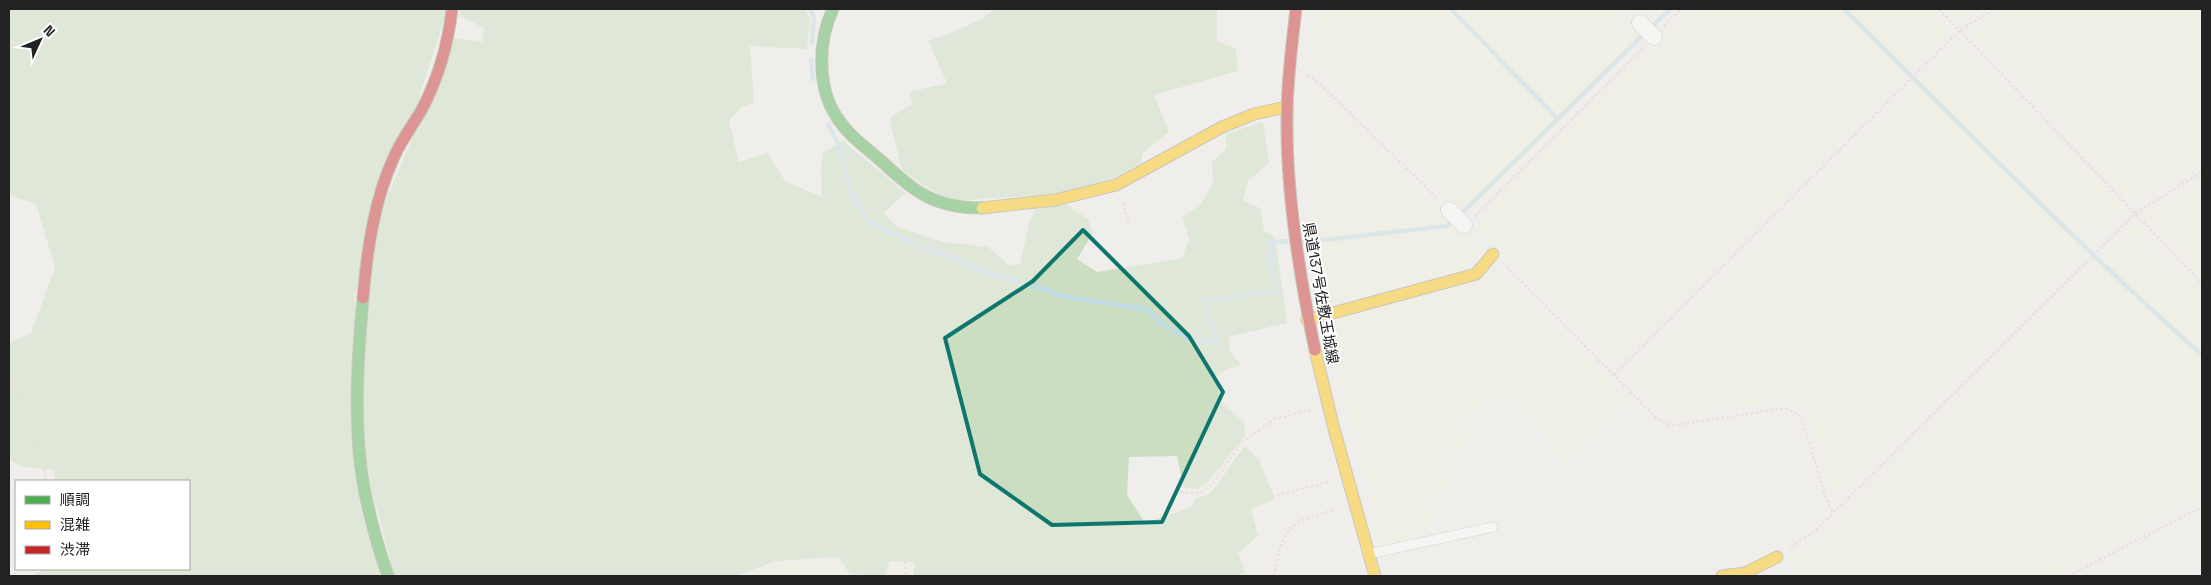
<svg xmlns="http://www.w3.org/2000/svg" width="2211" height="585" font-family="'Space Grotesk','Noto Sans JP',sans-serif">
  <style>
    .farmland { fill: #efefdf }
    .forest { fill: #cbdec1 }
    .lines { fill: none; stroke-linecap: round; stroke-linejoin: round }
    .stream { stroke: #bfdbe3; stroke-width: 4.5 }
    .lane-casing { stroke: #c9c8c7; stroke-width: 11 }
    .street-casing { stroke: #c9c8c7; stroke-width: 18 }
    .fast-casing { stroke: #999a82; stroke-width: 13 }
    .slow-casing { stroke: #999a82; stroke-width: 13 }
    .jam-casing { stroke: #999a82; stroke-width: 13 }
    .path { stroke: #dccecd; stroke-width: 2.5; stroke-dasharray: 2.5 2.5; stroke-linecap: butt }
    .lane { stroke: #fdfcfc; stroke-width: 9 }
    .street { stroke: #fdfcfc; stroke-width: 16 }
    .fast { stroke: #4caf50; stroke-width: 11 }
    .slow { stroke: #ffc107; stroke-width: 11 }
    .jam { stroke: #c62828; stroke-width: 11 }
    .marked { fill: none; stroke: #0f766e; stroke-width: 4; stroke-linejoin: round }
    .labels { text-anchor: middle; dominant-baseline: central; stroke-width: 4; stroke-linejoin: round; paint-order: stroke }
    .street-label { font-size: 15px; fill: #222; stroke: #fff }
  </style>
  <rect width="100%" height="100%" fill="#f0eeeb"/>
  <g class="farmland">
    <path d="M1318,9H1616L1641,33L1642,40L1466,214L1458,211L1312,63Z"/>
    <path d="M1635,9H1664L1649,23Z"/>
    <path d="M1690,9H1929L1944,24L1947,30L1945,36L1617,364H1610L1477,227L1482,218Z"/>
    <path d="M1949,9H1979L1960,20Z"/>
    <path d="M2008,9H2202V162L2139,201H2131L1976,40L1974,29Z"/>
    <path d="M1965,43L2125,210L1843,494L1836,493L1832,488L1811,420L1803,409L1792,402L1784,399L1673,419L1661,412L1627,379V373L1957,44Z"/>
    <path d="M1310,84L1321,92L1480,249V256L1464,270L1321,307L1310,234L1314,230L1307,149Z"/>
    <path d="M2202,178V276L2146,218L2149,213L2175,194Z"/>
    <path d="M2130,227H2141L2202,290V498L2049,576H1800L1791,566L1790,558L1795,551L1811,545L1825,535Z"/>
    <path d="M1496,265L1629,401L1566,468L1538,425L1517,404L1484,395L1426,534L1384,544L1326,321Z"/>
    <path d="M838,560L848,576H852H746L776,565Z"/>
    <path d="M891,564H911V576H888Z"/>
  </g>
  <g class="forest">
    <path d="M9,9H445L444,20L354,298L383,576H32L44,569H189V481H55L54,470L23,467L9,459V343L31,333L55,267L36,204L9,195Z"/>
    <path d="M460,9H805L810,20L807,49L750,46L754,102L740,108L729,121L739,162L768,153L785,181L822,197L821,170L823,153L843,141L906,193L883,213L896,226L943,242L988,247L1009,265L1020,264L1029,223L1036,209L1065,204L1088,219L1093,233L1077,259L1097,272L1182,258L1189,239L1182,217L1199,206L1213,184L1212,162L1226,149V134L1263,122L1269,163L1248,181L1243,201L1260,208L1264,231L1275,237L1287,323L1229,337L1230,352L1241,365L1229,368L1217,375L1220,402L1244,422L1245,436L1207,483L1198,489L1184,488L1177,456L1129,457L1127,495L1145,523L1192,507L1194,499L1209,494L1218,484L1244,446L1259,459L1275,499L1251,509L1258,536L1238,553L1245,572L1238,576H914V562L890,561L885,576L850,574L838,557L776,561L736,576H394L364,457V307L380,215L454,38L482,42L484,28L460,16Z"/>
    <path d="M995,9H1217V42L1236,48L1238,71L1154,95L1169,132L1143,153L1141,163L1112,179L1054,194L968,200L944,198L902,171L889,118L913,104L909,92L947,83L928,41C950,33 977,24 995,9Z"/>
  </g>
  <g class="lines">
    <g class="stream">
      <path d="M810,9L814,17L812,42"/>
      <path d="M1451,9L1558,119"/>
      <path d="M1844,9C1962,126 2078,245 2202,355"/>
      <path d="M1651,28L1670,9"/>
      <path d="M811,59L813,79"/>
      <path d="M828,124L838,143L851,192L867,220L913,243L993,274L1067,297L1146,309L1166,327L1196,342L1217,341L1204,301L1276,291L1270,242L1290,241"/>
      <path d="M1460,215L1645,33"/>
      <path d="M1302,241L1324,240L1447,226L1454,220"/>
    </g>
    <g class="lane-casing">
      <path id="lane" d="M1369,554L1493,527"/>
    </g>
    <g class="street-casing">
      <g id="street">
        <path d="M1640,23L1654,37"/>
        <path d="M1449,210L1464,225"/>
      </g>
    </g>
    <g class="fast-casing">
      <g id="fast">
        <path d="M833,9C818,40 817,86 836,116C847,134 864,146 879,159C914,191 932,208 982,208"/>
        <path d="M363,298C358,353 354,415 361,469C366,506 376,541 388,576"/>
      </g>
    </g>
    <g class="slow-casing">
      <g id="slow">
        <path d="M982,208L1055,200L1116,185L1222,127L1254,114L1287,107"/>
        <path d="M1307,320L1476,274L1493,254"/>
        <path d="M1315,350L1333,425L1375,576"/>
        <path d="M1722,576L1745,573L1777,557"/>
      </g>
    </g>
    <g class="jam-casing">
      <g id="jam">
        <path d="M1296,9C1292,44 1287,80 1287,116C1286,194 1299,274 1315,350"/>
        <path d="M363,298C367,251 374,200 394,157C401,141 412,126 421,111C438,79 448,45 452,9"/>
      </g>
    </g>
    <g class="path">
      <path d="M1939,9L2202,283"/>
      <path d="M1664,26L1681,9"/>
      <path d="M1308,75L1319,83L1438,199"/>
      <path d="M1123,203L1129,223"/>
      <path d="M1475,216L1643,48"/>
      <path d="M1507,267L1657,419L1671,426L1785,408L1801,416L1826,498L1833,512"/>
      <path d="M1614,375L1960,30L1995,9"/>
      <path d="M9,382L17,391L44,464L46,481"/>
      <path d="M1181,492L1199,493L1211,486L1242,442L1275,419L1311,410"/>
      <path d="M1277,495L1329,482"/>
      <path d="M1791,547L1816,530L2136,213L2202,172"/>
      <path d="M905,562L906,576"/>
      <path d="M9,576L23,569"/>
      <path d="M1274,576C1284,527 1287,521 1336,510"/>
      <path d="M2068,576L2202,507"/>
    </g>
    <use href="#lane" class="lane"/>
    <use href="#street" class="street"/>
    <use href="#fast" class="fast"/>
    <use href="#slow" class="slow"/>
    <use href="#jam" class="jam"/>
  </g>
  <path d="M0 0H2211V585H0ZM1083,230L1189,336L1223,392L1162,522L1052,525L980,474L945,338L1033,281Z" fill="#f0eeeb" fill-opacity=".55" fill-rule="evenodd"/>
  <path class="marked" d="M1083,230L1189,336L1223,392L1162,522L1052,525L980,474L945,338L1033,281Z"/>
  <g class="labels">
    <g class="street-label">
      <text transform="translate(1321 293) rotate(80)">県道137号佐敷玉城線</text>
    </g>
  </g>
  <rect width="2211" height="585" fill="none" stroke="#222222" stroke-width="20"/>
  <rect x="15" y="480" width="175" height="90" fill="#ffffff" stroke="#a7a7a7"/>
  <rect x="25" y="496" width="25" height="8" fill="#4caf50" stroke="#a7a7a7"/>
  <text x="60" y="505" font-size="15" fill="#222222">順調</text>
  <rect x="25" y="521" width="25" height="8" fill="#ffc107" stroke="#a7a7a7"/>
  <text x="60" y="530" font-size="15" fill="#222222">混雑</text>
  <rect x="25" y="546" width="25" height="8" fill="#c62828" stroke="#a7a7a7"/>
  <text x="60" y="555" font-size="15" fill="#222222">渋滞</text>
  <g transform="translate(40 40) rotate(46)" stroke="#ffffff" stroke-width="4" paint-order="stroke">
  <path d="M0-4L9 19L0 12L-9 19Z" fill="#222222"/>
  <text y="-8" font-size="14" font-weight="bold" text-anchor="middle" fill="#222222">N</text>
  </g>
</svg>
